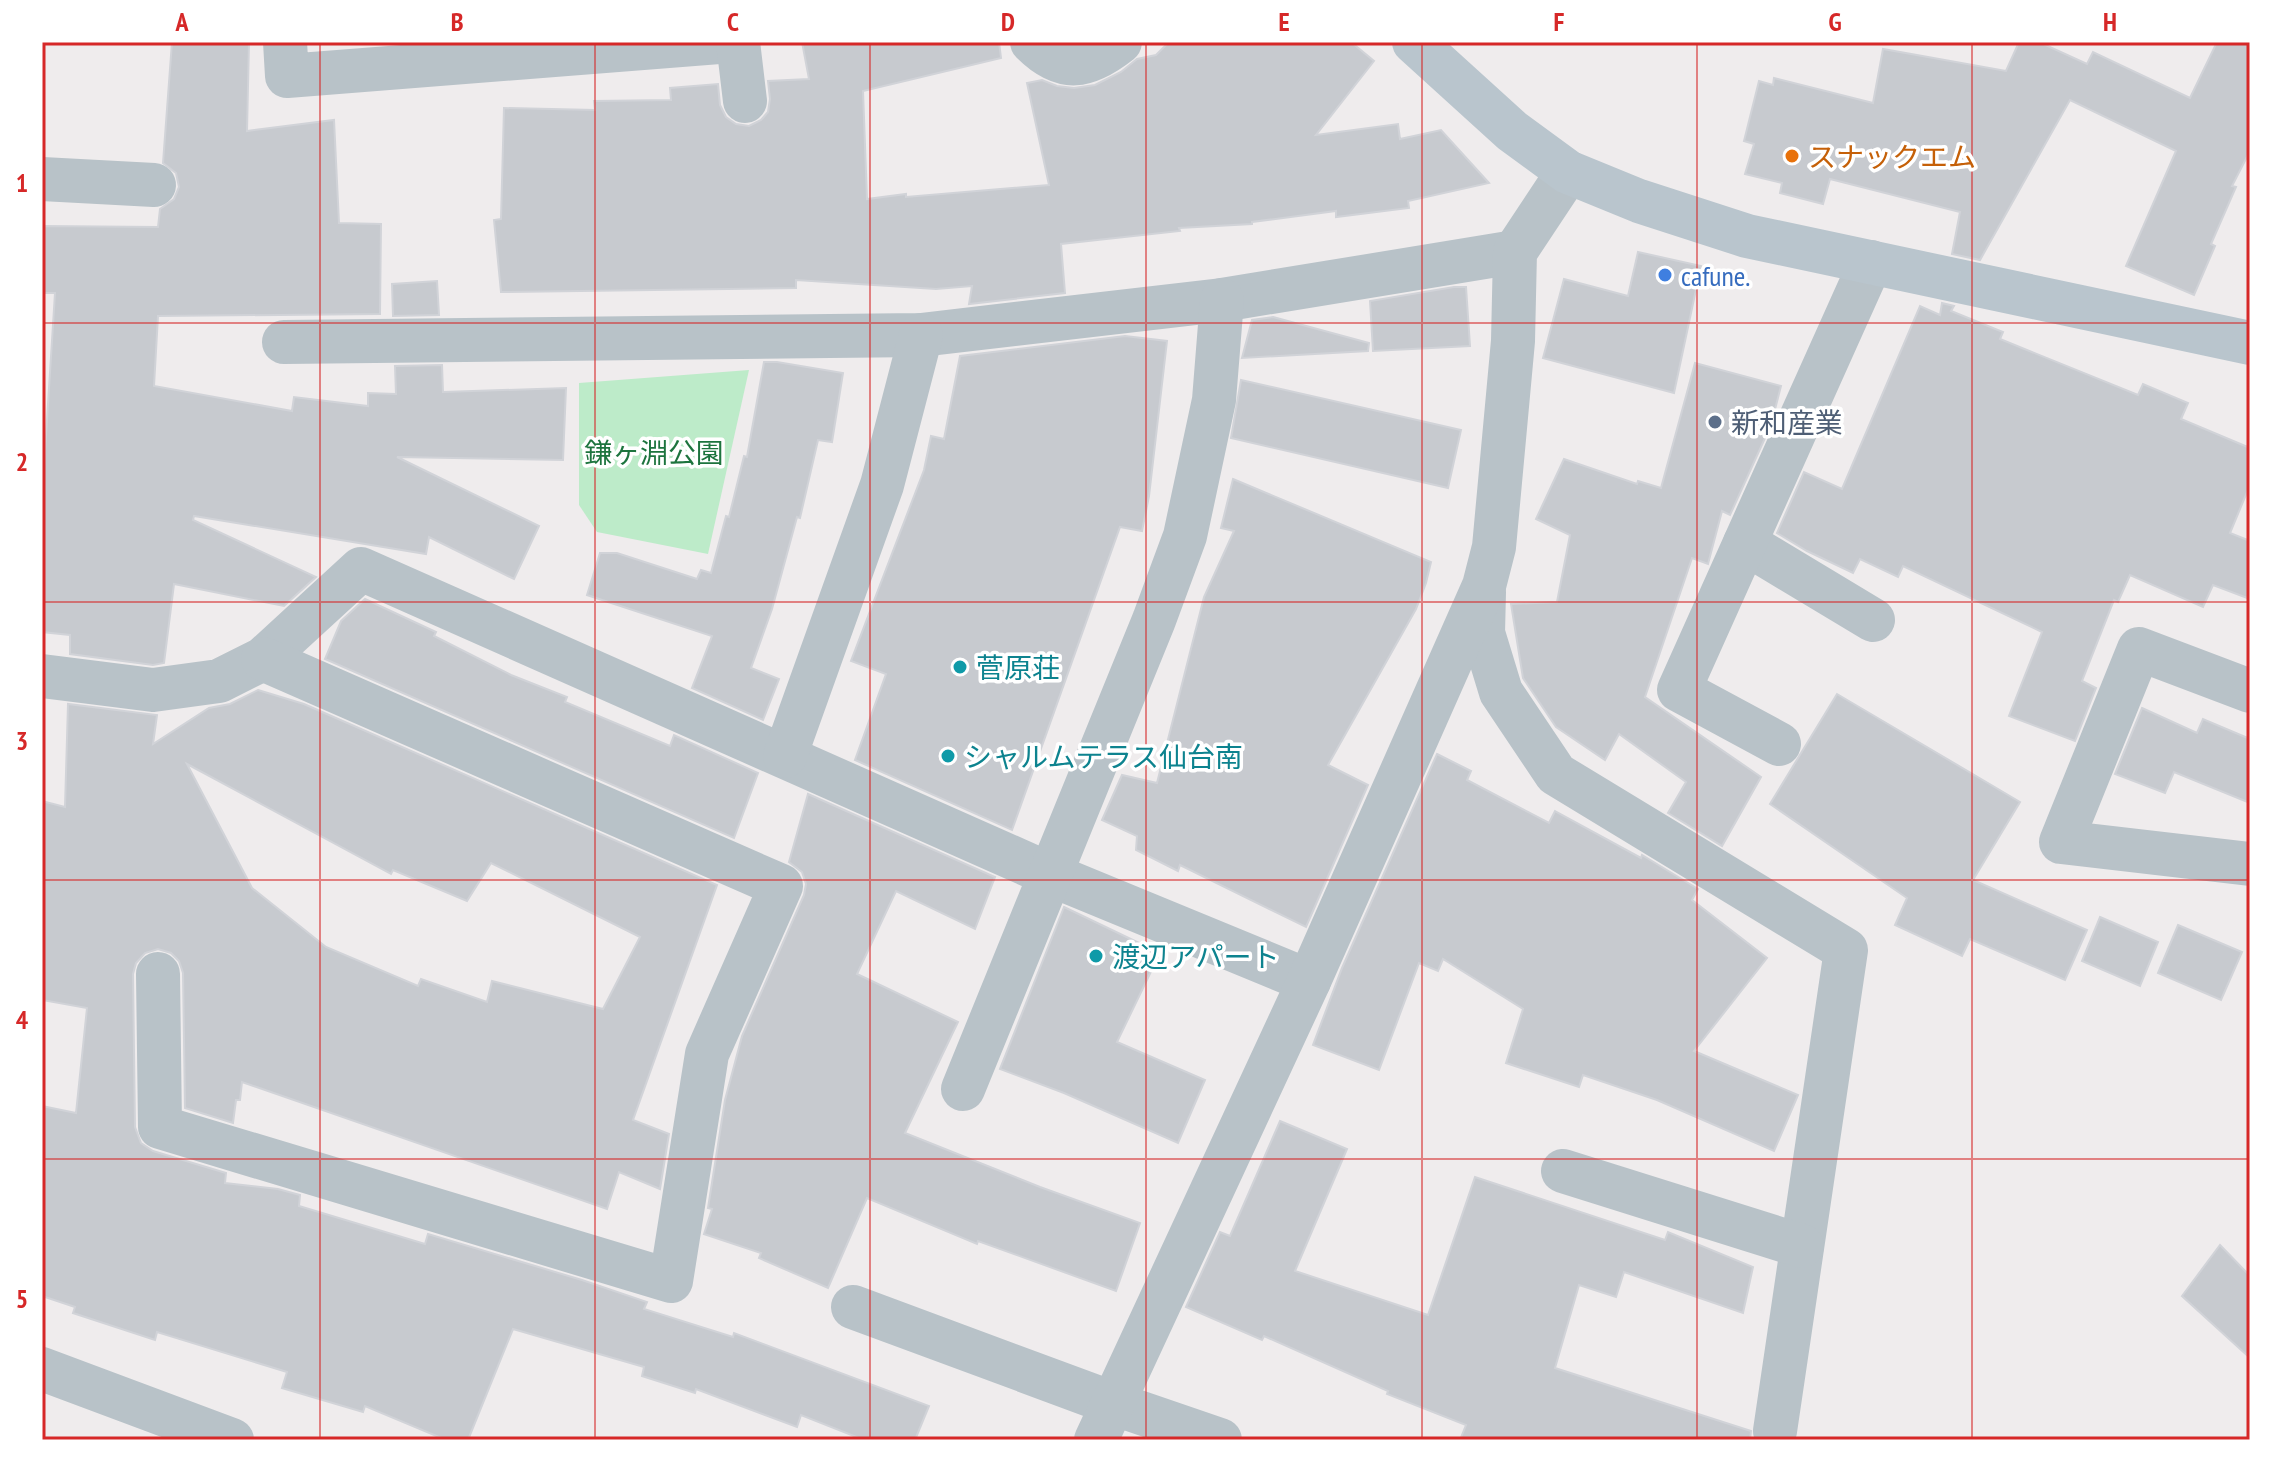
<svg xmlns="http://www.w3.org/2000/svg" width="2292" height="1482" font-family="'PT Sans Narrow','Noto Sans JP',sans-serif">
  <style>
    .green { fill: #bdebc9 }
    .building { fill: #c7cacf; stroke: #d1d3d8; stroke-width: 2; fill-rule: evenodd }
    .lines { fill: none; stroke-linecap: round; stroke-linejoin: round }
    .street { stroke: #b8c2c8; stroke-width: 44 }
    .secondary { stroke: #b9c5cd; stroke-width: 44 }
    .grid { fill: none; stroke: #d62828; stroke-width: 2; stroke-opacity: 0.55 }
    .food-dot { fill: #e8710a; stroke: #fff; stroke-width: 3 }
    .shop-dot { fill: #3f7fe0; stroke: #fff; stroke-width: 3 }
    .service-dot { fill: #5c6f8a; stroke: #fff; stroke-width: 3 }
    .culture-dot { fill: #0f9aa8; stroke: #fff; stroke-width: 3 }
    .labels { text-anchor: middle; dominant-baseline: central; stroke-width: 7; stroke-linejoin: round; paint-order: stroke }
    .food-label { font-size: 28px; fill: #c56008; stroke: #fff; text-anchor: start }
    .shop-label { font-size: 28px; fill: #366cbe; stroke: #fff; text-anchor: start }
    .service-label { font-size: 28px; fill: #4e5e75; stroke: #fff; text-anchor: start }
    .park-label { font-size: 28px; fill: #1d743e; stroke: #fff }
    .culture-label { font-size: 28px; fill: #0d838f; stroke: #fff; text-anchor: start }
    .neatline { fill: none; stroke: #d62828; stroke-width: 3 }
    .grid-label { font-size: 26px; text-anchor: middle; font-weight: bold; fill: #d62828 }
  </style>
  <rect width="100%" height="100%" fill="#efeced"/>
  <path class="green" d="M749,370L708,554L597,532L579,505V383Z"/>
  <g class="building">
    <path d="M172,42H249L247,131L334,120L339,223L381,224L380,314L158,316L154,386L292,411L294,397L368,406V393L396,394L395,366L442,365L443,392L566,388L563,460L397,457L539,526L514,579L429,537L426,554L194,516L193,520L316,577L284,606L174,584L164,663L153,665L70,654V635L42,632V499L55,293H42V226L158,227L160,209L174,199L179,187L176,173L163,163Z"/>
    <path d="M802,42H999L1001,58L863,91L867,199L906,194V197L1049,185L1027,83L1042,80L1057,86L1074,88L1095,85L1121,72L1137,59L1156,55L1169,42H1351L1374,61L1316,135L1398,124L1400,139L1441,130L1489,183L1408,201L1409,208L1336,217V211L1252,222V224L1179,228L1180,231L1061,244L1065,293L969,304L972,286L936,289L796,280V288L501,292L494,220L501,219L504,108L595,110L594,101L671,100L670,88L718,84L720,105L726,117L736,124L749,126L761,120L768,112L770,99L768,81L809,79Z"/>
    <path d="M2019,42H2039L2087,64L2093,52L2190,98L2217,42H2250V151L2232,186L2236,187L2211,244L2215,246L2194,295L2126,266L2176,151L2070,100L1980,260L1952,254L1960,212L1830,179L1823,204L1780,193L1782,183L1745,174L1754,144L1744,141L1759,81L1773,85L1774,78L1873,103L1883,49L2006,71Z"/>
    <path d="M1638,252L1701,266L1674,393L1543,358L1564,279L1628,296Z"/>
    <path d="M437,281L439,315L393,316L392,284Z"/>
    <path d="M1454,287H1466L1470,346L1373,351L1370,301Z"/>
    <path d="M1942,303L1954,306L1951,311L2003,332L2000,339L2138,395L2143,384L2188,403L2181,419L2250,448V485L2230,533L2250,541V599L2213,585L2203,607L2130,575L2118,602L2114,600L2082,681L2096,688L2075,741L2009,716L2042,632L1903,566L1898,577L1860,559L1853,573L1807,551L1777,533L1804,472L1842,489L1920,306L1940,315Z"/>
    <path d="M1273,317L1369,343L1368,351L1242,358L1252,320Z"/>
    <path d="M1125,336L1167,341L1149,496L1142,531L1120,527L1012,830L855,760L886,674L851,661L924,470L931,436L944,439L960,356Z"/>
    <path d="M764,362H777L843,373L832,442L818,440L800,518L797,517L772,609L751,668L779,679L763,720L692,688L712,636L587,595L600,553H617L697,579L701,570L711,573L726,516L729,517L744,456L747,457Z"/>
    <path d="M1695,363L1781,386L1771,425L1730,515L1722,511L1708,564L1692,558L1645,697L1761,777L1722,846L1668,813L1686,782L1619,734L1605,760L1556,727L1523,678L1511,604L1557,602L1570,535L1536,519L1564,459L1637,484L1638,481L1661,488Z"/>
    <path d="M1241,380L1461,430L1448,488L1231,438Z"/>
    <path d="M1233,479L1431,562L1426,583L1416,609L1328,765L1368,785L1306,927L1180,865L1178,871L1136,850L1137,836L1102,820L1122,775L1157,783L1204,597L1234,531L1221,528Z"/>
    <path d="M365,599L436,632L434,636L511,675L567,697L565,702L670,746L674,735L758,773L734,838L325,659L341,621Z"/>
    <path d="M258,690L304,704L717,885L633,1120L669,1134L660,1189L619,1172L607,1209L242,1082L240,1100H236L233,1123L185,1108L183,973L179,961L171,953L158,949L145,953L136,963L133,974L135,1127L141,1143L153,1151L226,1173L225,1183L278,1189L300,1195L299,1206L425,1244L428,1234L582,1280L647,1302L644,1309L733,1337L734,1333L929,1406L915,1440H864L801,1415L797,1427L696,1389L695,1393L642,1376L644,1367L513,1329L468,1440H446L365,1406L363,1412L282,1388L287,1372L157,1332L155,1340L73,1313L75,1307L42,1296V1106L76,1113L87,1008L42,1000V801L65,807L68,704L157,715L153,744L209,708L230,704ZM187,764L391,874L393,870L467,901L491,863L640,937L603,1009L492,981L487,1002L421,979L418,986L326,947L252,888Z"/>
    <path d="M1837,694L2020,802L1973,880L2087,930L2065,980L1970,939L1962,956L1895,925L1907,898L1770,804Z"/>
    <path d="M2142,708L2197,733L2203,719L2250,739V803L2174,772L2165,793L2115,774Z"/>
    <path d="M1437,754L1471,771L1467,780L1549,823L1555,811L1641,858L1642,855L1698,889L1692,900L1767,958L1694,1051L1798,1095L1774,1151L1657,1100L1583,1075L1579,1087L1506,1063L1523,1009L1443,959L1438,971L1419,963L1379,1070L1313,1045L1342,968Z"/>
    <path d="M808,794L995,877L975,929L896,891L857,974L958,1022L905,1133L1040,1187L1140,1223L1116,1291L978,1241L977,1244L867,1198L828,1288L759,1258L761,1253L704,1234L712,1209L708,1208L725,1100L742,1036L804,895L806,884L802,872L789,862Z"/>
    <path d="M1064,907L1160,953L1117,1042L1205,1080L1178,1143L1064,1093L1000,1069Z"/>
    <path d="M2100,917L2158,942L2140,986L2082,961Z"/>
    <path d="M2178,925L2242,952L2221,1000L2158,973Z"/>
    <path d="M1280,1121L1347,1149L1295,1271L1428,1315L1475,1177L1665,1240L1668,1232L1753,1267L1743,1313L1624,1272L1616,1297L1579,1285L1555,1368L1751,1431L1750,1440H1460L1466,1425L1387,1394L1388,1391L1264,1336L1262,1340L1186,1307L1220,1232L1230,1236Z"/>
    <path d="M2220,1245L2250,1276V1358L2182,1296Z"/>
  </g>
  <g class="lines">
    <g class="street">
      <path d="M285,42L287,76L719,42"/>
      <path d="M738,42L745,101"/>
      <path d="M1032,42C1063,73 1087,68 1120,42"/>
      <path d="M42,179L154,185"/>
      <path d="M284,342L921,335L1222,300L1515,252"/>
      <path d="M1745,543L1873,620"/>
      <path d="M1484,592L1483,633L1501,692L1556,774L1846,950L1775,1431"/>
      <path d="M42,676L153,690L219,681L263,659L361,569L1049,874L1309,981"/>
      <path d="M2250,691L2139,649L2061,842L2250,864"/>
      <path d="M1779,744L1679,690L1871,262"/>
      <path d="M785,756L882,485L921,335"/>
      <path d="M158,974L160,1127L671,1281L707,1054L781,886L263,659"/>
      <path d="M963,1089L1154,620L1185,536L1214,400L1222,300"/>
      <path d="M1563,1171L1802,1246"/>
      <path d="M853,1307L1112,1403L1220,1440"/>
      <path d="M42,1369L232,1440"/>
      <path d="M1096,1440L1309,981L1484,586L1494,547L1513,341L1515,252L1568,172"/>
    </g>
    <path class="secondary" d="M1414,42L1512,131L1568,172L1639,201L1747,236L2250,343"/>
  </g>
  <path class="grid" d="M320,42V1440M595,42V1440M870,42V1440M1146,42V1440M1422,42V1440M1697,42V1440M1972,42V1440M42,323H2250M42,602H2250M42,880H2250M42,1159H2250"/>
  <circle class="food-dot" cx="1792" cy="156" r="8"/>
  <circle class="shop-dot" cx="1665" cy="275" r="8"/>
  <circle class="service-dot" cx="1715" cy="422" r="8"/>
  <g class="culture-dot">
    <circle cx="960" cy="667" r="8"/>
    <circle cx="948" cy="756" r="8"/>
    <circle cx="1096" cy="956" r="8"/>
  </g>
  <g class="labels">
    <g class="food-label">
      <text x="1808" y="156">スナックエム</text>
    </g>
    <g class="shop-label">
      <text x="1681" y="275">cafune.</text>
    </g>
    <g class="service-label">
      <text x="1731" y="422">新和産業</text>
    </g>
    <g class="park-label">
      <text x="654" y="452">鎌ヶ淵公園</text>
    </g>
    <g class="culture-label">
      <text x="976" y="667">菅原荘</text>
      <text x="964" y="756">シャルムテラス仙台南</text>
      <text x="1112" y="956">渡辺アパート</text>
    </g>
  </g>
  <rect width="2292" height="1482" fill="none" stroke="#ffffff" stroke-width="88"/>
  <rect x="44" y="44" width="2204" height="1394" class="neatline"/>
  <g class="grid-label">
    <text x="182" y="31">A</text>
    <text x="457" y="31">B</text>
    <text x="733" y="31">C</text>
    <text x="1008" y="31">D</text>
    <text x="1284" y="31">E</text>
    <text x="1559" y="31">F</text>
    <text x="1835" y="31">G</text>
    <text x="2110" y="31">H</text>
    <text x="22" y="192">1</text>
    <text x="22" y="471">2</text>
    <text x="22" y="750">3</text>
    <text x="22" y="1029">4</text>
    <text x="22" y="1308">5</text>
  </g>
</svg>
